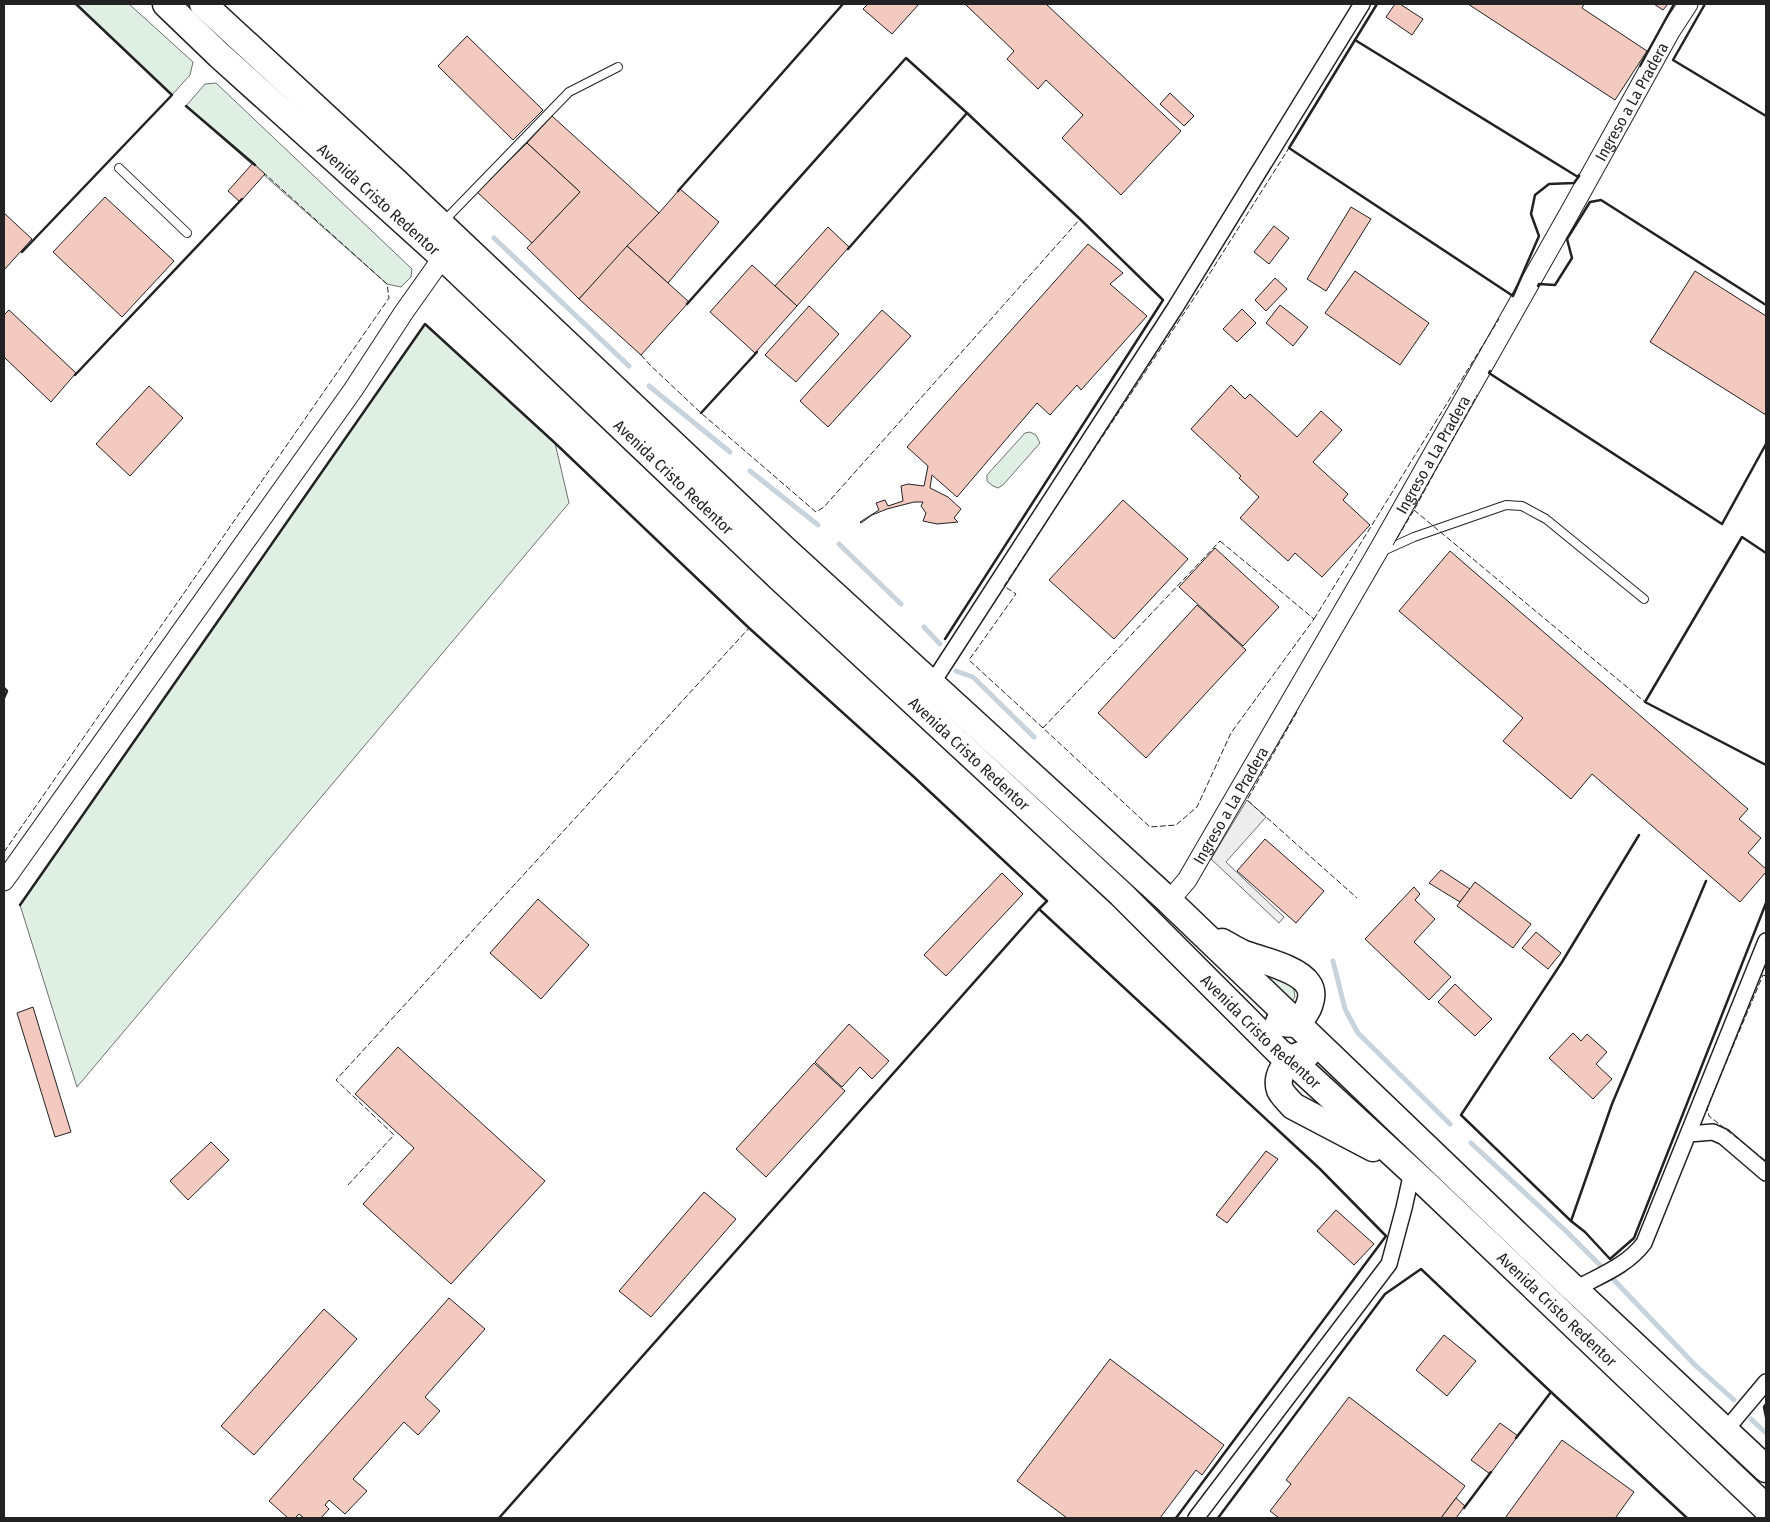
<svg xmlns="http://www.w3.org/2000/svg" width="1770" height="1522" font-family="'Fira Sans Condensed',sans-serif">
  <style>
    .green { fill: #e0efe3; stroke: #6f6f6f }
    .parking { fill: #ededed; stroke: #6f6f6f }
    .lines { fill: none; stroke-linecap: round; stroke-linejoin: round }
    .stream { stroke: #c7d3dd; stroke-width: 5 }
    .building { fill: #f3c9c0; stroke: #222 }
    .service-casing { stroke: #222; stroke-width: 10 }
    .minor-casing { stroke: #222; stroke-width: 18 }
    .tertiary-casing { stroke: #222; stroke-width: 21 }
    .trunk-casing { stroke: #222; stroke-width: 29 }
    .service { stroke: #fff; stroke-width: 8 }
    .minor { stroke: #fff; stroke-width: 15 }
    .tertiary { stroke: #fff; stroke-width: 19 }
    .trunk { stroke: #fff; stroke-width: 26 }
    .fence { stroke: #222; stroke-width: 1; stroke-dasharray: 6 2.5; stroke-linecap: butt }
    .wall { stroke: #222; stroke-width: 2.5 }
    .labels { text-anchor: middle; dominant-baseline: central; stroke-width: 4; stroke-linejoin: round; paint-order: stroke }
    .street-label { font-size: 16px; fill: #222; stroke: #fff }
  </style>
  <rect width="100%" height="100%" fill="#fff"/>
  <g class="green">
    <path d="M76,4H129L193,62L190,75L172,95Z"/>
    <path d="M216,83L412,269L411,277L401,287L387,284L186,106L205,84Z"/>
    <path d="M425,324L555,443L569,503L77,1087L20,905Z"/>
    <path d="M1030,432L1036,435L1040,443L1003,485L998,488L993,486L987,481V475L1025,433Z"/>
    <path d="M1257,969L1293,985L1295,997L1291,1002Z"/>
  </g>
  <path class="parking" d="M1247,800L1266,817L1226,862L1284,917L1279,923L1211,859Z"/>
  <g class="lines">
    <g class="stream">
      <path d="M494,238L629,366"/>
      <path d="M649,386L730,452"/>
      <path d="M750,471L818,525"/>
      <path d="M839,544L901,604"/>
      <path d="M924,627L940,644"/>
      <path d="M956,671L973,677L1034,737"/>
      <path d="M1333,961L1345,1009L1358,1033L1450,1124"/>
      <path d="M1471,1143L1568,1233L1601,1266"/>
      <path d="M1614,1280L1695,1365L1734,1400"/>
      <path d="M1751,1419L1766,1433"/>
    </g>
  </g>
  <g class="building">
    <path d="M868,4H919L892,34L863,9Z"/>
    <path d="M965,4H1046L1181,131L1121,195L1062,138L1083,115L1046,80L1038,89L1007,59L1014,51Z"/>
    <path d="M1395,4H1400L1423,19L1412,35L1386,17Z"/>
    <path d="M1468,4H1584L1582,8L1647,51L1615,100Z"/>
    <path d="M1654,4H1668L1663,10Z"/>
    <path d="M467,36L543,110L513,140L438,66Z"/>
    <path d="M1170,93L1194,116L1184,126L1160,104Z"/>
    <path d="M552,116L659,213L579,299L527,248L580,192L527,143Z"/>
    <path d="M527,143L580,192L532,243L477,192Z"/>
    <path d="M253,163L265,174L240,202L228,191Z"/>
    <path d="M680,189L719,222L668,283L627,246L659,213Z"/>
    <path d="M105,197L174,261L122,317L53,252Z"/>
    <path d="M1351,207L1371,219L1326,291L1307,279Z"/>
    <path d="M4,213L32,239L4,270Z"/>
    <path d="M1274,226L1289,238L1269,264L1254,252Z"/>
    <path d="M828,227L849,247L797,306L775,286Z"/>
    <path d="M1088,244L1123,273L1110,284L1147,316L1081,390L1077,385L1050,415L1037,403L957,497L932,475L930,488L948,497L961,509L954,518L958,522L937,524L923,521L926,513L921,506L923,502H914L887,509L872,515L861,523L860,522L879,510L876,503L885,500L888,506L903,501L901,486L908,484L924,486L928,466L907,447Z"/>
    <path d="M627,246L689,302L641,355L579,299Z"/>
    <path d="M752,265L797,306L755,353L710,312Z"/>
    <path d="M1355,271L1429,323L1400,365L1325,313Z"/>
    <path d="M1695,271L1766,316V415L1650,342Z"/>
    <path d="M1275,278L1287,289L1266,311L1255,300Z"/>
    <path d="M1280,305L1308,327L1293,346L1266,323Z"/>
    <path d="M809,306L839,334L796,382L765,355Z"/>
    <path d="M1242,309L1256,323L1237,342L1223,329Z"/>
    <path d="M9,310L76,373L51,402L4,357V315Z"/>
    <path d="M882,310L911,336L828,427L800,401Z"/>
    <path d="M1231,385L1245,399L1250,394L1297,437L1321,411L1342,430L1313,462L1348,494L1343,500L1370,525L1322,577L1295,553L1288,561L1240,518L1259,497L1239,478L1241,476L1191,429Z"/>
    <path d="M149,386L183,418L130,476L96,444Z"/>
    <path d="M1123,500L1188,559L1114,639L1049,580Z"/>
    <path d="M1215,548L1279,607L1243,646L1179,587Z"/>
    <path d="M1450,551L1748,809L1739,819L1761,838L1748,853L1766,869V872L1740,902L1592,774L1571,799L1503,741L1523,718L1399,611Z"/>
    <path d="M1197,605L1246,650L1146,758L1098,713Z"/>
    <path d="M1265,839L1324,891L1296,923L1237,871Z"/>
    <path d="M1441,870L1470,889L1460,902L1429,883Z"/>
    <path d="M1002,873L1023,894L946,976L924,955Z"/>
    <path d="M1475,882L1531,924L1513,948L1457,906Z"/>
    <path d="M1414,887L1420,894L1415,900L1435,919L1414,942L1451,977L1429,1000L1365,939Z"/>
    <path d="M538,899L589,945L541,999L490,953Z"/>
    <path d="M1536,932L1561,953L1548,969L1522,948Z"/>
    <path d="M1455,984L1492,1019L1475,1036L1438,1002Z"/>
    <path d="M33,1007L71,1132L55,1137L17,1013Z"/>
    <path d="M849,1024L889,1061L872,1079L860,1067L842,1087L815,1062Z"/>
    <path d="M1573,1033L1581,1041L1587,1034L1607,1052L1596,1064L1612,1079L1593,1099L1549,1058Z"/>
    <path d="M398,1047L545,1181L451,1284L363,1204L414,1148L355,1094Z"/>
    <path d="M814,1063L845,1091L766,1177L736,1149Z"/>
    <path d="M211,1142L229,1160L188,1200L170,1181Z"/>
    <path d="M1266,1151L1278,1159L1227,1223L1216,1215Z"/>
    <path d="M704,1192L736,1219L651,1317L619,1291Z"/>
    <path d="M1336,1210L1374,1244L1354,1265L1317,1231Z"/>
    <path d="M449,1298L485,1329L425,1397L440,1411L418,1435L404,1422L353,1479L367,1491L345,1514L329,1500L325,1505L329,1509L321,1518H304L299,1514L295,1518H288L269,1501Z"/>
    <path d="M324,1309L357,1339L254,1455L221,1426Z"/>
    <path d="M1444,1335L1476,1361L1447,1396L1416,1370Z"/>
    <path d="M1110,1359L1224,1445L1202,1475L1196,1470L1160,1518H1067L1017,1481Z"/>
    <path d="M1349,1397L1465,1486L1441,1518H1279L1270,1511L1291,1484L1286,1480Z"/>
    <path d="M1500,1423L1518,1436L1490,1474L1471,1460Z"/>
    <path d="M1562,1440L1634,1492L1616,1517L1617,1518H1505Z"/>
    <path d="M1456,1498L1465,1506L1456,1518H1441Z"/>
  </g>
  <g class="lines">
    <g class="service-casing">
      <g id="service">
        <path d="M119,168L187,233"/>
        <path d="M443,222L569,92L618,67"/>
        <path d="M1383,551L1414,537L1506,505L1522,506L1546,519L1644,599"/>
      </g>
    </g>
    <g class="minor-casing">
      <g id="minor">
        <path d="M931,685L1175,308L1362,4"/>
        <path d="M1689,1134L1713,1132L1724,1137L1766,1173"/>
        <path d="M1575,1289C1599,1276 1627,1266 1644,1243L1766,941"/>
        <path d="M1725,1431L1766,1382"/>
        <path d="M1196,1518L1389,1264L1404,1208L1412,1172"/>
      </g>
    </g>
    <g class="tertiary-casing">
      <g id="tertiary">
        <path d="M4,881L353,390L404,312L443,257"/>
        <path id="s1" d="M1169,901L1187,880L1381,546L1570,212L1671,30L1688,4"/>
      </g>
    </g>
    <g class="trunk-casing">
      <g id="trunk">
        <path id="s2" d="M166,4L219,55L443,257L780,578L1121,894L1279,1052L1291,1060L1427,1185L1766,1508"/>
        <path d="M203,4L396,182L783,548L1169,901L1554,1270L1766,1469"/>
        <path d="M1222,942C1229,946 1235,950 1242,953C1260,960 1298,968 1308,984C1316,995 1308,1014 1297,1021C1292,1025 1284,1024 1279,1022"/>
        <path d="M1307,1054C1291,1054 1274,1073 1280,1090C1283,1096 1289,1101 1293,1106L1373,1148"/>
      </g>
    </g>
    <use href="#service" class="service"/>
    <use href="#minor" class="minor"/>
    <use href="#tertiary" class="tertiary"/>
    <use href="#trunk" class="trunk"/>
    <g class="fence">
      <path d="M641,355L650,365L701,413L816,512L824,507L1080,219"/>
      <path d="M1414,510L1645,702"/>
      <path d="M1220,541L1314,619L1231,733L1197,807L1176,825L1150,827L1043,728Z"/>
      <path d="M1393,545L1414,510L1477,395"/>
      <path d="M1314,619L1499,319"/>
      <path d="M1297,712L1247,800L1357,898"/>
      <path d="M1043,728L969,660L1016,594L1004,586L1198,292L1289,148"/>
      <path d="M4,852L389,298L387,284L265,174"/>
      <path d="M1766,976L1763,975L1707,1108L1709,1116L1766,1161"/>
      <path d="M348,1185L394,1135L336,1080L749,628"/>
    </g>
    <g class="wall">
      <path d="M1377,4L1289,148L1513,296L1539,236L1531,214L1535,195L1549,184L1574,183L1579,176"/>
      <path d="M1705,4L1673,60L1766,116"/>
      <path d="M1355,40L1578,177L1579,175"/>
      <path d="M1640,66L1674,4"/>
      <path d="M186,106L255,165"/>
      <path d="M678,191L843,4"/>
      <path d="M22,252L172,95L76,4"/>
      <path d="M1538,286L1539,284L1555,285L1572,258L1567,239L1590,202L1601,200L1766,305"/>
      <path d="M687,304L906,58L967,113L848,249"/>
      <path d="M1490,371L1489,373L1722,524L1766,444"/>
      <path d="M75,375L242,199"/>
      <path d="M701,413L757,352"/>
      <path d="M1766,553L1742,537L1645,702L1766,765"/>
      <path d="M945,639L1163,300L1080,219L967,113"/>
      <path d="M4,688L7,691L4,698"/>
      <path d="M1639,835L1562,962L1461,1115L1571,1221L1585,1232L1610,1259L1634,1238L1766,903"/>
      <path d="M20,905L425,324L555,443L749,628L914,777L1047,901L1039,909"/>
      <path d="M1571,1221L1612,1104L1706,881"/>
      <path d="M1551,1392L1687,1518"/>
      <path d="M1766,1404L1764,1407L1766,1417"/>
      <path d="M1464,1508L1491,1472"/>
      <path d="M499,1518L1039,909L1320,1169L1386,1236L1176,1518"/>
      <path d="M1218,1518L1385,1294L1421,1269L1551,1392L1516,1438"/>
    </g>
  </g>
  <g class="labels">
    <g class="street-label">
      <text stroke="none"><textPath href="#s1" startOffset="924">Ingreso a La Pradera</textPath></text>
      <text stroke="none"><textPath href="#s2" startOffset="289">Avenida Cristo Redentor</textPath></text>
      <text stroke="none"><textPath href="#s1" startOffset="519">Ingreso a La Pradera</textPath></text>
      <text stroke="none"><textPath href="#s2" startOffset="694">Avenida Cristo Redentor</textPath></text>
      <text stroke="none"><textPath href="#s2" startOffset="1099">Avenida Cristo Redentor</textPath></text>
      <text stroke="none"><textPath href="#s1" startOffset="114">Ingreso a La Pradera</textPath></text>
      <text stroke="none"><textPath href="#s2" startOffset="1502">Avenida Cristo Redentor</textPath></text>
      <text stroke="none"><textPath href="#s2" startOffset="1908">Avenida Cristo Redentor</textPath></text>
    </g>
  </g>
  <rect width="1770" height="1522" fill="none" stroke="#222222" stroke-width="10"/>
</svg>
